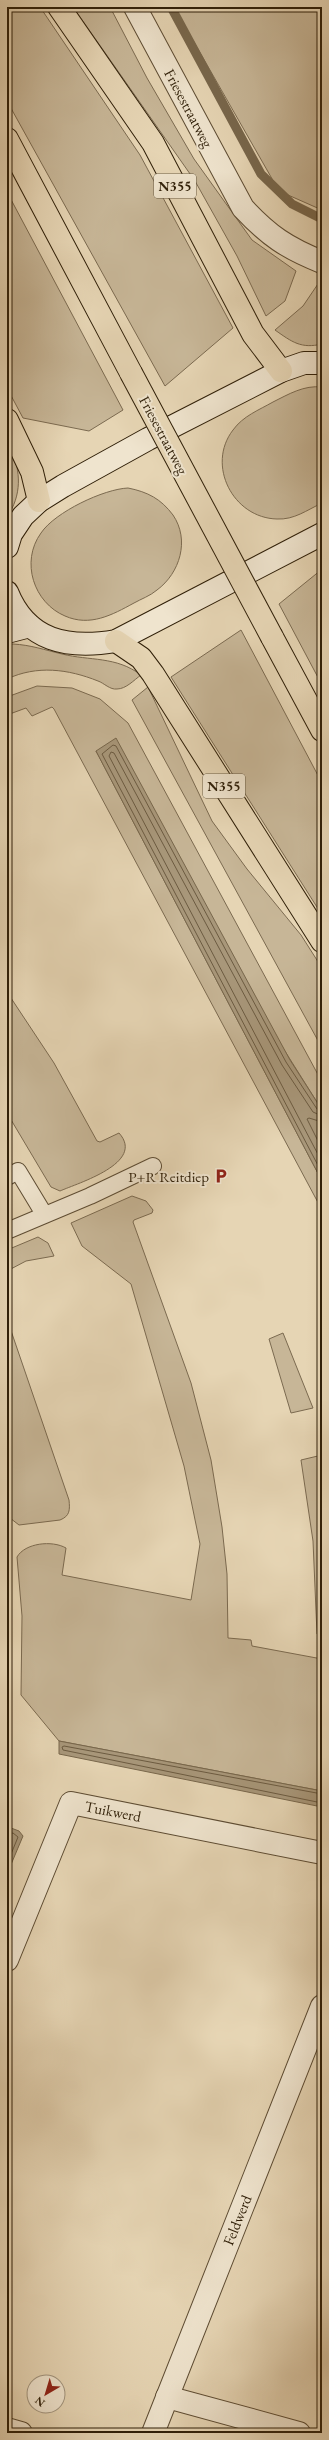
<svg xmlns="http://www.w3.org/2000/svg" width="329" height="2440" font-family="'EB Garamond',serif">
  <style>
    .green { fill: #c7b697; stroke: #7b6a50 }
    .water { fill: #a8977a; stroke: #78674c }
    .lines { fill: none; stroke-linecap: round; stroke-linejoin: round }
    .shore { stroke: #6c5b41; stroke-width: 1 }
    .stream { stroke: #78674c; stroke-width: 9 }
    .lane-casing { stroke: #5d4c33; stroke-width: 18 }
    .street-casing { stroke: #5d4c33; stroke-width: 24 }
    .secondary-casing { stroke: #2f1f08; stroke-width: 24 }
    .primary-casing { stroke: #2f1f08; stroke-width: 24 }
    .lane { stroke: #efe4ce; stroke-width: 16 }
    .street { stroke: #efe4ce; stroke-width: 22 }
    .secondary { stroke: #efe4ce; stroke-width: 22 }
    .primary { stroke: #e6d5b4; stroke-width: 22 }
    .primary-bridge-casing { stroke: #2f1f08; stroke-width: 24; stroke-linecap: butt }
    .primary-bridge { stroke: #e6d5b4; stroke-width: 22 }
    .labels { text-anchor: middle; dominant-baseline: central; stroke-width: 4; stroke-linejoin: round; paint-order: stroke }
    .shield { fill: #efe4ce; stroke: #695a43; stroke-width: 1 }
    .shield-label { font-size: 14px; font-weight: bold; fill: #2f1f08 }
    .street-label { font-size: 15px; fill: #2f1f08; stroke: #efe4ce }
    .poi-label { font-size: 15px; fill: #2f1f08; stroke: #efe4ce; text-anchor: end }
  </style>
  <rect width="100%" height="100%" fill="#e6d5b4"/>
  <filter id="stains"><feTurbulence type="fractalNoise" baseFrequency=".005" numOctaves="4"/><feColorMatrix values="0 0 0 0 .2 0 0 0 0 .09 0 0 0 0 .02 0 0 0 .5 -.17"/></filter>
  <radialGradient id="worn" r=".72"><stop offset=".6" stop-color="#630" stop-opacity="0"/><stop offset="1" stop-color="#630" stop-opacity=".3"/></radialGradient>
  <g class="green">
    <path d="M7,7H40L140,155L233,328L165,386L7,101Z"/>
    <path d="M73,7H110L147,78L194,159L252,240L296,271L285,301L266,316L237,256L195,181Z"/>
    <path d="M174,7H322V210L279,191Z"/>
    <path d="M7,192L123,410L89,431L23,418L7,388Z"/>
    <path d="M322,278V344C301,349 292,342 275,330L303,306Z"/>
    <path d="M322,387V503C307,510 294,520 277,519C233,518 206,465 233,430C243,416 259,410 273,402C289,394 304,385 322,387Z"/>
    <path d="M11,448C21,472 22,495 7,517V450Z"/>
    <path d="M128,488C148,492 161,499 173,515C190,540 180,573 157,590C150,596 141,599 134,603C112,615 90,627 65,616C34,603 20,562 41,533C55,512 104,489 128,488Z"/>
    <path d="M321,570L322,571V685L279,604Z"/>
    <path d="M241,630L322,783V915L171,677Z"/>
    <path d="M13,644C31,645 45,650 62,654C90,661 116,656 141,675C134,680 126,689 117,689C110,690 104,683 98,681C68,669 37,665 7,679V645Z"/>
    <path d="M37,686L72,688L100,699L128,723L322,1082V1110L96,751L322,1181V1210L54,709L52,707L32,716L26,708L7,715V697Z"/>
    <path d="M148,687L212,821L247,869L301,935L322,968V1048L132,700Z"/>
    <path d="M7,992L54,1063L97,1141L100,1142L119,1133C146,1163 78,1183 60,1191L51,1187L7,1113Z"/>
    <path d="M132,1196L146,1201L153,1210L152,1213L134,1220L133,1222L191,1383L211,1460L222,1527L227,1574L228,1638L251,1640L252,1646L322,1659V1791L59,1741L21,1695L22,1616L17,1557C25,1543 52,1540 66,1548L62,1575L191,1600L200,1544L184,1466L131,1284L82,1246L71,1223Z"/>
    <path d="M38,1237L48,1243L54,1256L26,1261L7,1271V1250Z"/>
    <path d="M7,1319L69,1500C70,1510 70,1516 60,1520L19,1525L10,1518L7,1508Z"/>
    <path d="M283,1333L313,1408L291,1413L269,1339Z"/>
    <path d="M322,1455V1635L317,1634L313,1541L301,1460Z"/>
  </g>
  <g class="water">
    <path d="M116,738L290,1060L322,1110V1181L96,751Z"/>
    <path d="M59,1741L322,1791V1807L59,1754Z"/>
    <path d="M11,1828L19,1831L23,1836L7,1874V1831Z"/>
  </g>
  <g class="lines">
    <g class="shore">
      <path d="M322,1111L317,1109L286,1062L116,746L113,745L102,754L322,1173"/>
      <path d="M322,1116L313,1112L282,1065L114,753L111,752L109,756L322,1162"/>
      <path d="M322,1122L309,1118L307,1119L322,1149"/>
      <path d="M322,1794L64,1746L62,1747L63,1750L322,1803"/>
      <path d="M7,1834L13,1833L18,1837L7,1864"/>
    </g>
    <path class="stream" d="M171,7L261,174L292,204L322,219"/>
    <g class="lane-casing">
      <g id="lane">
        <path d="M7,1177L18,1171L44,1214"/>
        <path d="M7,1231L90,1196L153,1166"/>
      </g>
    </g>
    <g class="street-casing">
      <g id="street">
        <path d="M135,7L243,208C269,236 287,248 322,262"/>
        <path d="M7,1960L71,1803L322,1853"/>
        <path d="M167,2397L299,2433"/>
        <path d="M7,2429L21,2433"/>
        <path d="M153,2433L322,2006"/>
      </g>
    </g>
    <g class="secondary-casing">
      <g id="secondary">
        <path d="M7,547L11,534L23,516L39,501L63,486L148,439L281,371L304,363H322"/>
        <path d="M7,592C27,642 68,649 116,641L322,534"/>
        <path d="M7,632L30,626"/>
      </g>
    </g>
    <g class="primary-casing">
      <g id="primary">
        <path d="M59,7L153,143L253,334L281,371"/>
        <path d="M7,139L131,373"/>
        <path d="M7,420L32,472L39,501"/>
        <path d="M272,637L322,730"/>
        <path d="M116,641L141,658L153,674L322,941"/>
      </g>
    </g>
    <use href="#lane" class="lane"/>
    <use href="#street" class="street"/>
    <use href="#secondary" class="secondary"/>
    <use href="#primary" class="primary"/>
    <g class="primary-bridge-casing">
      <path id="primary-bridge" d="M131,373L272,637"/>
    </g>
    <use href="#primary-bridge" class="primary-bridge"/>
  </g>
  <defs>
    <g id="parking-bare" transform="scale(1.2)"><path d="M-3.5-5.5H1a3.5 3.5 0 0 1 0 7H-1V5.5H-3.5ZM-1-3.4V-.6H.8a1.4 1.4 0 0 0 0-2.8Z" fill="#8f2418" stroke="#efe4ce" stroke-width="2.5" paint-order="stroke"/></g>
  </defs>
  <g fill-rule="evenodd">
    <use href="#parking-bare" x="221" y="1176"/>
  </g>
  <g class="labels">
    <g class="shield">
      <rect x="154" y="174" width="42" height="24" rx="3"/>
      <rect x="203" y="774" width="42" height="24" rx="3"/>
    </g>
    <g class="shield-label">
      <text x="175" y="186">N355</text>
      <text x="224" y="786">N355</text>
    </g>
    <g class="street-label">
      <text transform="translate(189 108) rotate(62)">Friesestraatweg</text>
      <text transform="translate(164 435) rotate(62)">Friesestraatweg</text>
      <text transform="translate(113 1811) rotate(11)">Tuikwerd</text>
      <text transform="translate(237 2220) rotate(-68)">Feldwerd</text>
    </g>
    <g class="poi-label">
      <text x="209" y="1176">P+R Reitdiep</text>
    </g>
  </g>
  <rect width="329" height="2440" fill="none" stroke="#e6d5b4" stroke-width="24"/>
  <rect x="8" y="8" width="313" height="2424" fill="none" stroke="#2f1f08" stroke-width="2"/>
  <rect x="12" y="12" width="305" height="2416" fill="none" stroke="#2f1f08"/>
  <g transform="translate(46 2394) rotate(218)"><circle r="19" fill="#efe4ce" stroke="#a2957f"/>
  <path d="M0-3L7 15L0 10L-7 15Z" fill="#8f2418"/>
  <text y="-6" font-size="11" font-weight="bold" text-anchor="middle" fill="#2f1f08">N</text>
  </g>
  <rect width="100%" height="100%" filter="url(#stains)"/>
  <rect width="100%" height="100%" fill="url(#worn)"/>
</svg>
